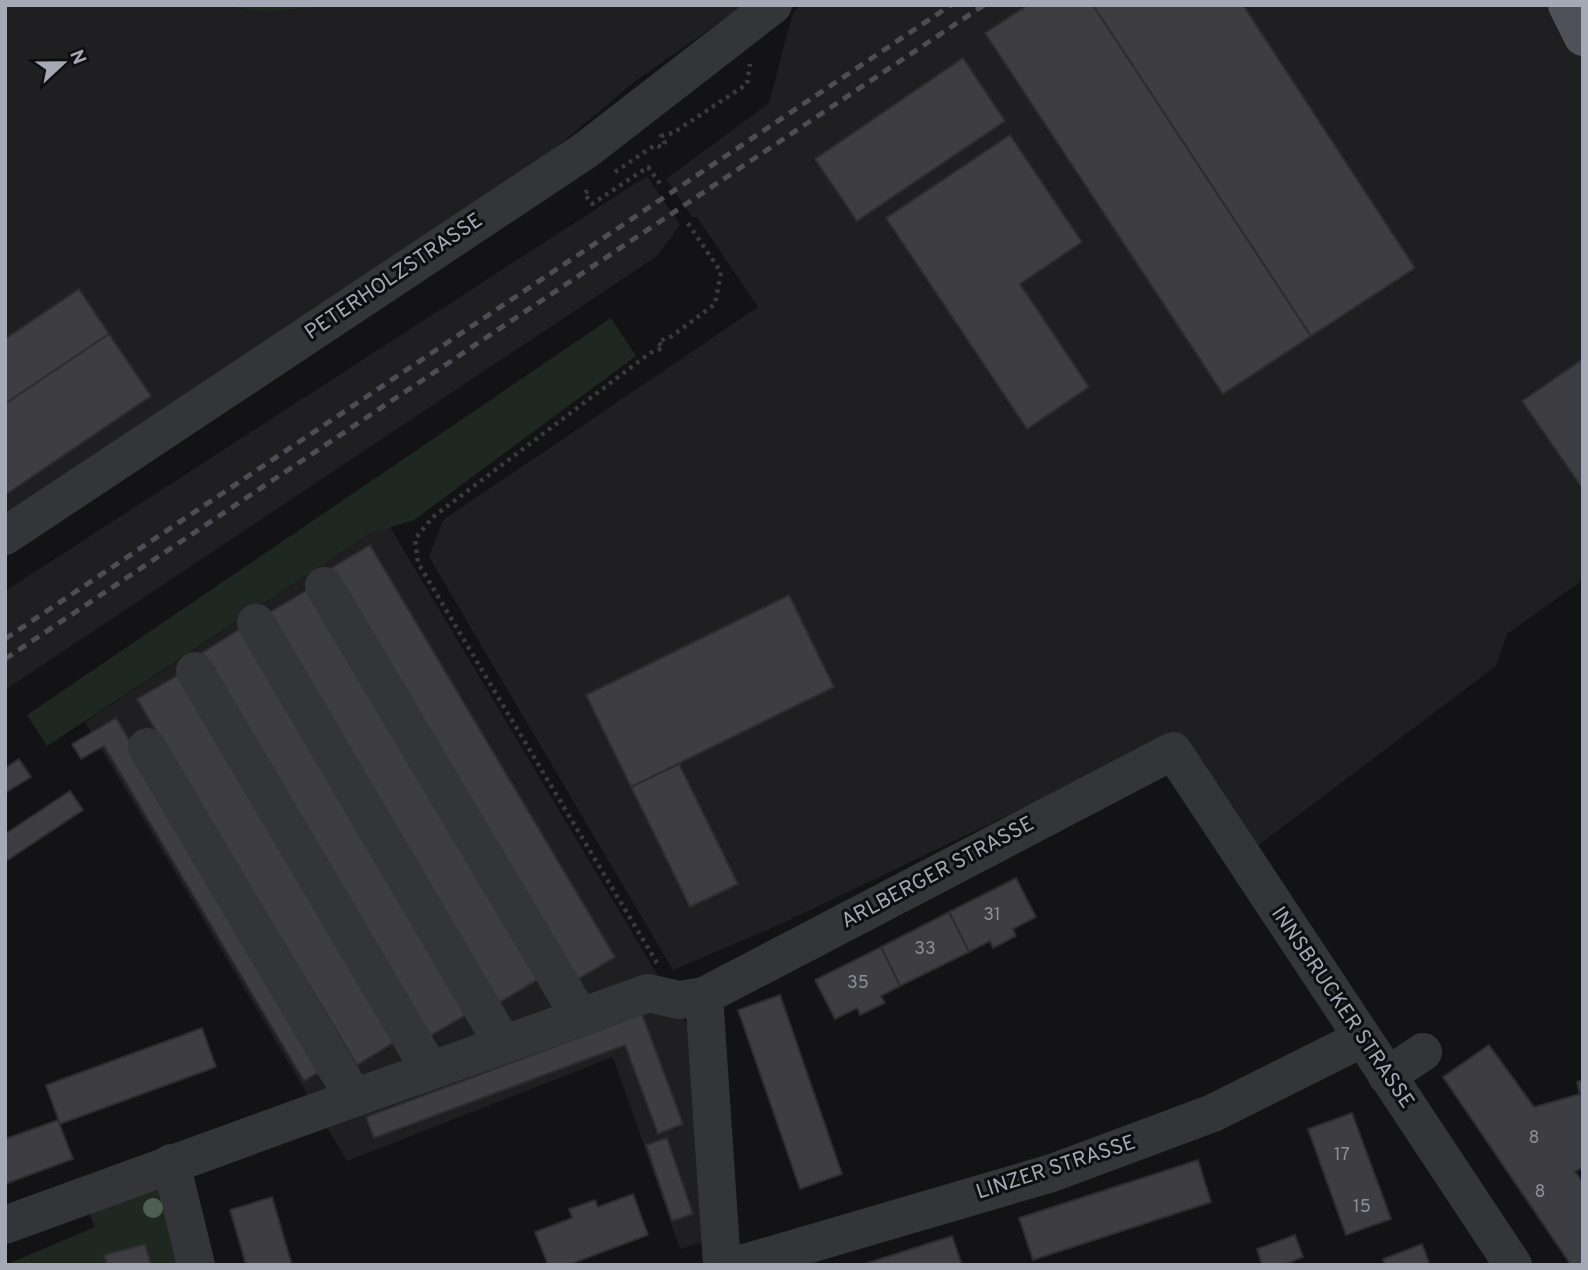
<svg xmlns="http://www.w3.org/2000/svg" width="1588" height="1270" font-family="Overpass,sans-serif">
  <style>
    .built { fill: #1f1f22 }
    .green { fill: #1f2721 }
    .building { fill: #3d3d42; stroke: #2d2d31; stroke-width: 2 }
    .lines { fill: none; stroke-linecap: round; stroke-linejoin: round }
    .path { stroke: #3a3b40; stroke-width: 4.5; stroke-dasharray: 3.5 5; stroke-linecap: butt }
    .minor { stroke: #343539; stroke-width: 38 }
    .major { stroke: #505158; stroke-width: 38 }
    .rail { stroke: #4d4e54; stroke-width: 5; stroke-dasharray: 9 7; stroke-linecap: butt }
    .tree { fill: #4d6050 }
    .labels { text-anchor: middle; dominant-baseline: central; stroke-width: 6; stroke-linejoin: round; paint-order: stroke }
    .number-label { font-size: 18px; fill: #8b8d98 }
    .street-label { font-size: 21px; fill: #a5a8b5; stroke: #0e0e10 }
  </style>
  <rect width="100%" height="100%" fill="#131315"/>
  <g class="built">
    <path d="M5,5H215L265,12L345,5H744L634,82L489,204L5,518Z"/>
    <path d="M802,5H1583V580L1507,634L1496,666L1252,850L1148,748L779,925L673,970L429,557L443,520L758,307L697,217H692L666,179L769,103L793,12Z"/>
    <path d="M647,176L680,225L657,256L5,690V591Z"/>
    <path d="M387,522L695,1038L708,1241L680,1249L613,1057L347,1161L85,722Z"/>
  </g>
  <g class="green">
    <path d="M215,5H345L265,12Z"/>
    <path d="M611,318L636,356L414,520L369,534L47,746L27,715Z"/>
    <path d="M160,1188L179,1265H5L95,1227L88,1209Z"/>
  </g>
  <g class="building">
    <path d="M1028,5H1093L1311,336L1223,394L985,33Z"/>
    <path d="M1093,5H1243L1415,268L1311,336Z"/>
    <path d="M963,58L1005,121L857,221L815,159Z"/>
    <path d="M1010,135L1082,242L1020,284L1089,387L1027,429L886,218Z"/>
    <path d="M79,289L109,334L5,404V339Z"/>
    <path d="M109,334L151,396L5,495V404Z"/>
    <path d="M1583,359V489L1522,401Z"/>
    <path d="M370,545L615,957L573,982L328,570Z"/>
    <path d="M307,590L540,978L497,1004L265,615Z"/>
    <path d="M789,595L834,687L631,787L586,695Z"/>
    <path d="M240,629L471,1012L430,1036L200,654Z"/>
    <path d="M178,675L398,1040L357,1065L137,699Z"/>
    <path d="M116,718L326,1068L304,1081L104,746L81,759L72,744Z"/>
    <path d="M19,759L31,777L5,793V768Z"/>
    <path d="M679,764L738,884L690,907L631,787Z"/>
    <path d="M70,791L83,810L5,862V834Z"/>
    <path d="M1016,878L1036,917L1013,929L1016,936L993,948L990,941L969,952L949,912Z"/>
    <path d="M949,912L969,952L900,986L881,947Z"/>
    <path d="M881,947L900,986L881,996L885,1003L860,1015L857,1008L835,1019L815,980Z"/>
    <path d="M780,995L842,1174L800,1189L738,1010Z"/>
    <path d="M642,1014L683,1124L658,1134L625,1045L374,1138L366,1117Z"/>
    <path d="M202,1028L216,1067L60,1124L46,1085Z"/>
    <path d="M1489,1045L1534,1107L1580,1094L1577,1082L1583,1080V1168L1575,1171L1583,1183V1265H1571L1443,1077Z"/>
    <path d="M1352,1113L1391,1219L1346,1235L1308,1129Z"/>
    <path d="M58,1120L73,1159L5,1184V1139Z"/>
    <path d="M667,1138L693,1214L672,1221L646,1145Z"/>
    <path d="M1198,1160L1211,1202L1033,1260L1019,1218Z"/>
    <path d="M633,1194L648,1235L568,1265H548L535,1232L572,1218L569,1209L595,1200L598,1207Z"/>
    <path d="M272,1197L292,1265H246L230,1210Z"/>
    <path d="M1295,1235L1303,1257L1283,1265H1262L1257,1249Z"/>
    <path d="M952,1236L962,1265H861Z"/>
    <path d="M145,1244L151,1265H107L104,1255Z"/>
    <path d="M1422,1244L1430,1265H1385L1383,1259Z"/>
  </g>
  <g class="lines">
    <g class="path">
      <path d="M615,172L655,145L661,147L665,143L661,136L673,133L747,84L750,64"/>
      <path d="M588,191L584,193L592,204L648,167L661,185"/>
      <path d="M657,963L418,563L415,539L433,517L650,353L663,348L658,342L672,336L715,304L721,272L687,222"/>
    </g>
    <g class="minor">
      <path d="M5,536L586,150L773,5"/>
      <path d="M324,586L580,1017"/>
      <path d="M256,623L503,1044"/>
      <path d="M195,671L430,1070"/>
      <path d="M147,747L354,1098L648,993L679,1000L704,996L1173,751L1513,1265"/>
      <path d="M704,996L722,1265"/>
      <path d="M1387,1076L1423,1052"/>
      <path d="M171,1163L196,1265"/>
      <path d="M5,1225L354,1098"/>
      <path d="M738,1265L1052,1173L1213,1113L1361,1039"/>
    </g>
    <path class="major" d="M1567,5L1583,37"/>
    <g class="rail">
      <path d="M5,639L951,5"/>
      <path d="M5,659L984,5"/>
    </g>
  </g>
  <circle class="tree" cx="153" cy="1208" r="10"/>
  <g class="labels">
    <g class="number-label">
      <text x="992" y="915">31</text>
      <text x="925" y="949">33</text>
      <text x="858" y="983">35</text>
      <text x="1534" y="1138">8</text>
      <text x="1342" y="1155">17</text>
      <text x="1540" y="1192">8</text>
      <text x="1362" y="1207">15</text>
    </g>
    <g class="street-label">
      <text transform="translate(394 277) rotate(-34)">PETERHOLZSTRASSE</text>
      <text transform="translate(938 873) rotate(-28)">ARLBERGER STRASSE</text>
      <text transform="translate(1342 1008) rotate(56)">INNSBRUCKER STRASSE</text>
      <text transform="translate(1056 1168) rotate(-18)">LINZER STRASSE</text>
    </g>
  </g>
  <rect width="1588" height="1270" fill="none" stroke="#a5a8b5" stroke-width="14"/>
  <g transform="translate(63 63) rotate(68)" stroke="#0e0e10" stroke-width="5" paint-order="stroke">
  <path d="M0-5L12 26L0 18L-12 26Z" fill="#a5a8b5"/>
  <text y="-10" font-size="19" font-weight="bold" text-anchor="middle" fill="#a5a8b5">N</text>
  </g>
</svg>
